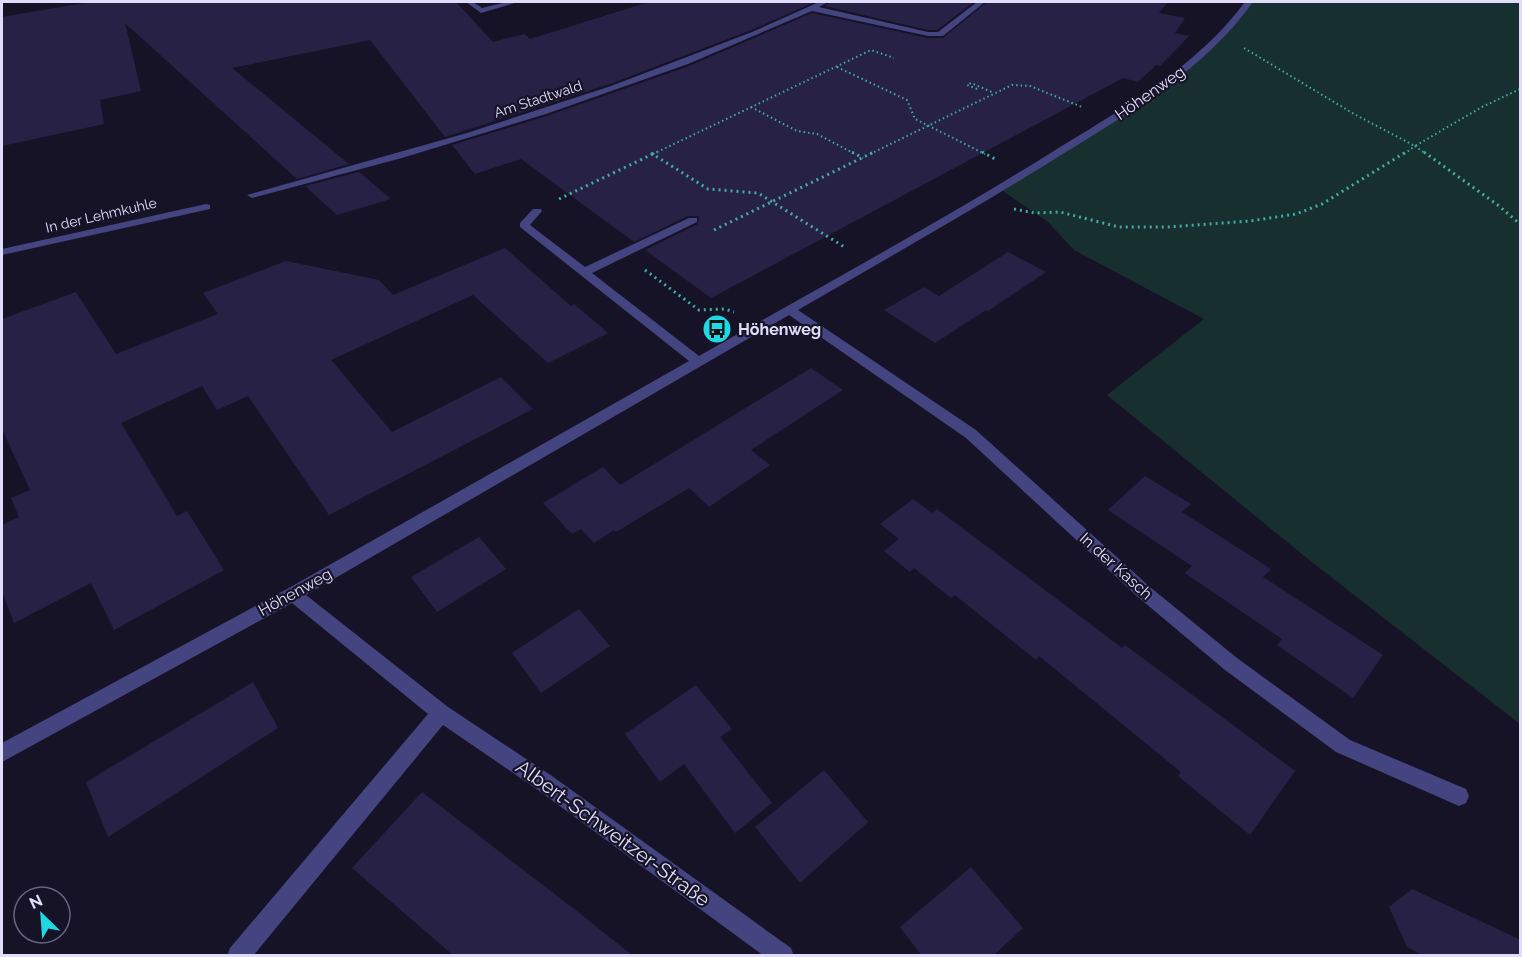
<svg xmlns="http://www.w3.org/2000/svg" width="1522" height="957" font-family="Raleway,sans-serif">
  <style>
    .green { fill: #17302f }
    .building { fill: #272146 }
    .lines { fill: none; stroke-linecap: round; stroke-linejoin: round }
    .path-far1 { stroke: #3fada2; stroke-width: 2; stroke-dasharray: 1.5 3; stroke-linecap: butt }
    .path { stroke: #3fada2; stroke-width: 3; stroke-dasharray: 2 4; stroke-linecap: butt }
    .minor { fill: #444480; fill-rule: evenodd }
    .labels { text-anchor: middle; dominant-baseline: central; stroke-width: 4.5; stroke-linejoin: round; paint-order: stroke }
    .far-street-label { font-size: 14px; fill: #e0ddfb; stroke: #161327 }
    .street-label { font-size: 16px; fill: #e0ddfb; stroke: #161327 }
    .poi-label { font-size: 16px; font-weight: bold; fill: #e0ddfb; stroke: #161327; text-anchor: start }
    .near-street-label { font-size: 20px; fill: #e0ddfb; stroke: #161327 }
  </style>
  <rect width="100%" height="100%" fill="#161327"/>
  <path class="green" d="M1249,2H1520V724L1308,559L1107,395L1204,319L1074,250L1048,222L1000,189L1145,99L1235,21Z"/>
  <g class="building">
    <path d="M90,2H456L493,42L524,34L530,39L649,2H815L751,30L610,84L445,137L370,40L232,68L349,164L297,179L125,23L141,91L100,100L104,124L2,146V17Z"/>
    <path d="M830,2H974L937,30H928L825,6Z"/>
    <path d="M987,2H1168L1159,13L1185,18L1175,33L1189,36L1160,66L1156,65L1138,82L1123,78L711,298L645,250L698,224L699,216H688L634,242L521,159L475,174L452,145L547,116L689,66L812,13L928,38H943Z"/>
    <path d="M359,172L391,199L337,215L305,186Z"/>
    <path d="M505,248L571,306L574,304L608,333L548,363L473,295L331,360L392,432L501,377L533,409L329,515L248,396L217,410L202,386L121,423L177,516L187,511L224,570L114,630L91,583L14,623L2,591V525L19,517L11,498L30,490L2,429V319L76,292L116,354L218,314L203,293L286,261L379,280L393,295Z"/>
    <path d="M1008,252L1046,272L988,311L986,310L935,343L884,310L924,287L939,296Z"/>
    <path d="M811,368L843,390L751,450L770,465L709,507L689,488L616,532L614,530L594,543L581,529L572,534L543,503L603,467L620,485Z"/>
    <path d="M1145,476L1191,504L1182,512L1271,569L1263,577L1383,655L1353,698L1277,645L1282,639L1185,573L1192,566L1108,510Z"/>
    <path d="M913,499L932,513L937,509L1122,648L1125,645L1295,771L1250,835L1178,776L1181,772L1039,656L1036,660L955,595L951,598L914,568L910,572L884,551L899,539L880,524Z"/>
    <path d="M479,537L506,569L437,612L411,577Z"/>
    <path d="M579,609L610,646L541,693L512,653Z"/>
    <path d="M253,682L278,728L108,837L86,782Z"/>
    <path d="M696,685L732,729L720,737L772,803L735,833L684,764L660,782L625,734Z"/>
    <path d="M824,770L868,822L800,883L755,827Z"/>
    <path d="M422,792L578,912L633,956H454L352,868Z"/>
    <path d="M971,867L1023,928L993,956H922L900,927Z"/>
    <path d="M1412,889L1521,940V956H1424L1407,947L1389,907Z"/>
  </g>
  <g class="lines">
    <g class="path-far1">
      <path d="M1244,48L1354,114L1415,146L1482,107L1520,89"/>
      <path d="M837,67L907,100L915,119L985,154"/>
      <path d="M977,89L967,85L971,83L994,93"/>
      <path d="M751,107L797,131L817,134L855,154"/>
      <path d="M653,154L871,50L894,58"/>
      <path d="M870,154L1012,85L1030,86L1082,107"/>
      <path d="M1404,154L1415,146L1426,154"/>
    </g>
    <g class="path">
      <path d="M852,152L863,158"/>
      <path d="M982,152L997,160"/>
      <path d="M1424,152L1499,206L1520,224"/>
      <path d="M651,153L708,189L758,193L846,248"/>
      <path d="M559,199L657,152"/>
      <path d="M1014,209L1035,213L1060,212L1119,227H1168L1250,221L1296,214L1322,204L1406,152"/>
      <path d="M714,230L874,152"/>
      <path d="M645,270L699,310L725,309L734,312"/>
    </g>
    <g class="minor">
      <path d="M466,2H473L482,8L507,2H518L481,13Z"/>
      <path d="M819,2H828L819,7L928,32H938L977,2H985L943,36H928L812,11L688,64L546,114L402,158L252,198L247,195L467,133L611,86L752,32Z"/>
      <path d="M1245,2H1253C1205,69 1134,110 1066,152C978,207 888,258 798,310L976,430L1150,587L1237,658L1350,740L1466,789L1469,796L1466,803L1459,806L1336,752L1225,670L1138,597L966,438L789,315L306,595L448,707L552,776L791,948L794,956H764L538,790L443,725L253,956H227L230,948L428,714L292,603L2,762V743L287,589L689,361L520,227V223L533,209H541L542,211L530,225L585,267L689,218H697V222L592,273L699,356C816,289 935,225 1049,154C1120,110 1195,69 1245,2Z"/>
      <path d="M206,204L210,205V209L2,255V249Z"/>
    </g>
  </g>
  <defs>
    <g id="bus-disc" transform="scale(1.5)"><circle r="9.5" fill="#20d8e4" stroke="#161327"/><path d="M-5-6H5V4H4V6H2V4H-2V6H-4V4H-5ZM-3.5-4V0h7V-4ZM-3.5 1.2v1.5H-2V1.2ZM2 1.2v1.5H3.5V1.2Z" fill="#111"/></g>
  </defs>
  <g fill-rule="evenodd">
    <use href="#bus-disc" x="717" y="329"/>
  </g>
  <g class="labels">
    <g class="far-street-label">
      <text transform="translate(538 99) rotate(-18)">Am Stadtwald</text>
      <text transform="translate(101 215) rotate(-13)">In der Lehmkuhle</text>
    </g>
    <g class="street-label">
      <text transform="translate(1150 93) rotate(-35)">Höhenweg</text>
      <text transform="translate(1116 566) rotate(42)">In der Kasch</text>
      <text transform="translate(295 592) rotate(-29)">Höhenweg</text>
    </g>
    <g class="poi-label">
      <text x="738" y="329">Höhenweg</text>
    </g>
    <g class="near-street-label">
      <text transform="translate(613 833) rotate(36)">Albert-Schweitzer-Straße</text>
    </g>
  </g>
  <rect width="1522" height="957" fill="none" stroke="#e0ddfb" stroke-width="6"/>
  <g transform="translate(42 915) rotate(335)"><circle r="28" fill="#161327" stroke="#67647c" stroke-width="1.5"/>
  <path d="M0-4.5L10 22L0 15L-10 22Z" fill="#20d8e4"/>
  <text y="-9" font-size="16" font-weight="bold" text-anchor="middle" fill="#e0ddfb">N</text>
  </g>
</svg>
